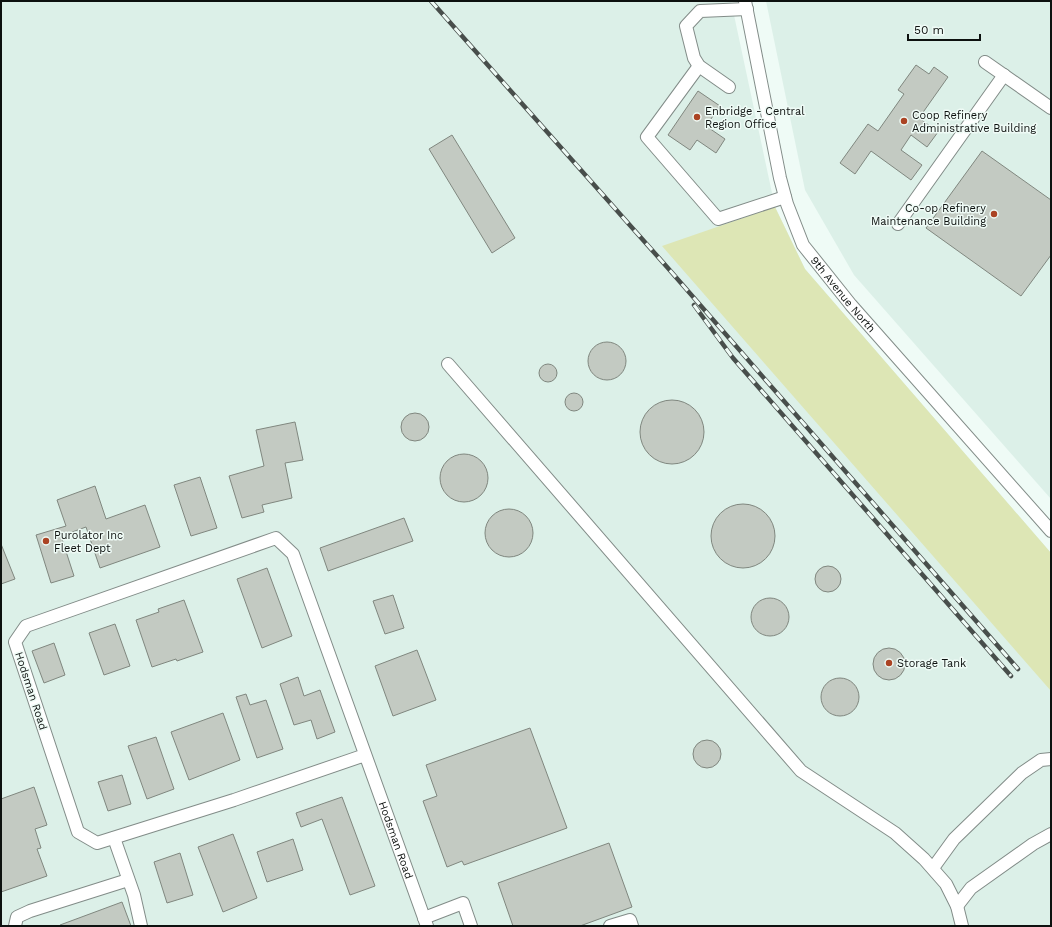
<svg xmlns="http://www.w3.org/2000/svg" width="1052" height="927" font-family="'Work Sans',sans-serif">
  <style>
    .built { fill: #dcf0e8 }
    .green { fill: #dde6b5 }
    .building { fill: #c3cac2; stroke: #80877f }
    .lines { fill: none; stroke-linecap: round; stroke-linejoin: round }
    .minor-casing { stroke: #828c88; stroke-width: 14 }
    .minor { stroke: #fff; stroke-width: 12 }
    .rail-casing { stroke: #484e4b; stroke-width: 4.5 }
    .rail { stroke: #effbf6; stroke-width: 3; stroke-dasharray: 9; stroke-linecap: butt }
    .poi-dot { fill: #ab4323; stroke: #effbf6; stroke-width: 1.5 }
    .labels { text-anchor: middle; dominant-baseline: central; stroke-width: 3; stroke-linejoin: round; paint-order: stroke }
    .poi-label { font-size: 11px; fill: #0d110f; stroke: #effbf6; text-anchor: start }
    .street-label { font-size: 11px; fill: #0d110f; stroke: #effbf6 }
  </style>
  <rect width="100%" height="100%" fill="#effbf6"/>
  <g class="built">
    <path d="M1,1H731L775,207L805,269L1051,553V926H1Z"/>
    <path d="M766,1H1051V499L854,275L805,190Z"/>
  </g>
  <path class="green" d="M775,207L805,269L1051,553V691L662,246Z"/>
  <g class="building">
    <path d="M916,65L929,74L934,67L948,77L919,118L938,132L927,147L911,135L901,150L922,165L911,180L871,151L855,174L840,163L868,124L878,131L904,94L898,90Z"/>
    <path d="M698,91L720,106L706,126L725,139L716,153L697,140L690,150L668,135Z"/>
    <path d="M452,135L515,238L492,253L429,149Z"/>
    <path d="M982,151L1051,200V255L1021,296L926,228Z"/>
    <circle cx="607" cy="361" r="19"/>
    <circle cx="548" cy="373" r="9"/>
    <circle cx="574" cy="402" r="9"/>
    <circle cx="672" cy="432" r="32"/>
    <circle cx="415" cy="427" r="14"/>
    <path d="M295,422L303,460L285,463L292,498L262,505L264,512L242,518L229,476L264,466L256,430Z"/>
    <circle cx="464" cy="478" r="24"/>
    <path d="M200,477L217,528L191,536L174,485Z"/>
    <path d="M95,486L106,519L145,505L160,547L100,568L86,527L61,536L74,576L51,583L36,535L66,526L57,500Z"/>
    <circle cx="743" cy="536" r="32"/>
    <circle cx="509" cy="533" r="24"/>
    <path d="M404,518L413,541L328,571L320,548Z"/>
    <path d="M1,544L15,579L1,584Z"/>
    <circle cx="828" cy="579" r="13"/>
    <path d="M267,568L292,636L262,648L237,579Z"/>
    <path d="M393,595L404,628L385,634L373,601Z"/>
    <circle cx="770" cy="617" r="19"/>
    <path d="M184,600L203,652L177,661L176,659L152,667L136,620L159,612L158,609Z"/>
    <path d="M115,624L130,666L104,675L89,633Z"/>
    <path d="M54,643L65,675L44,683L32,651Z"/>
    <circle cx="889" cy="664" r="16"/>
    <path d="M417,650L436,700L393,716L375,666Z"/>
    <path d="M298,677L304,696L320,690L335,732L317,739L311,720L294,725L280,684Z"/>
    <circle cx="840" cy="697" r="19"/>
    <path d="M246,694L250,705L266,700L283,749L257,758L236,697Z"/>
    <path d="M223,713L240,760L189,780L171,732Z"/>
    <path d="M530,728L567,828L464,865L462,861L447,867L423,801L437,796L426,765Z"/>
    <path d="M156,737L174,789L147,799L128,746Z"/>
    <circle cx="707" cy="754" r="14"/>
    <path d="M122,775L131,804L108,811L98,782Z"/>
    <path d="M34,787L47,825L35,829L41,848L37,849L47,876L1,892V799Z"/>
    <path d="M342,797L375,886L350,895L322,819L301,827L296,813Z"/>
    <path d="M233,834L257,898L223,912L198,847Z"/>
    <path d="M293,839L303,870L267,882L257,852Z"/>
    <path d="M609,843L632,907L580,926H513L498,883Z"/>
    <path d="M180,853L193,895L167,903L154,862Z"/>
    <path d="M122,902L131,926H60V925Z"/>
  </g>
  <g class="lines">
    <g class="minor-casing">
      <g id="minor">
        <path id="s1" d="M745,1L780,178L787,204L803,245L851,305L1051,531"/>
        <path d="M985,62L1051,108"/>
        <path d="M699,66L647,137L718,219L785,197"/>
        <path d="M729,87L699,66L694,58L686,26L700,11L747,9"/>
        <path d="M898,224L1004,75"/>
        <path d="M448,364L801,771L895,833L924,859L946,884L957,906L962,926"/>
        <path id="s2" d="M365,755L234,800L97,843L78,832L15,642L26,626L276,538L293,554L427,926"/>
        <path d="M114,838L134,895L141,926"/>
        <path d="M933,868L954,839L1022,773L1041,760L1051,759"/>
        <path d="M957,906L971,888L1033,844L1051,834"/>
        <path d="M424,918L463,903L471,926"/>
        <path d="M15,926L17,917L30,911L128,880"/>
        <path d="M610,926L630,920L632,926"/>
      </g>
    </g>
    <use href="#minor" class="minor"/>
    <g class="rail-casing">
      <g id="rail">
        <path d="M431,1L667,267L1018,669"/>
        <path d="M694,305L733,358L1011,676"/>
      </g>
    </g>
    <use href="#rail" class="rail"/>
  </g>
  <g class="poi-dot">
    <circle cx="697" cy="117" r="4"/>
    <circle cx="904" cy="121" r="4"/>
    <circle cx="994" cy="214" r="4"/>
    <circle cx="46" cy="541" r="4"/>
    <circle cx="889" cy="663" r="4"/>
  </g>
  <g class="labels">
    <g class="poi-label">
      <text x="705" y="111">Enbridge - Central<tspan x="705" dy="13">Region Office</tspan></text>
      <text x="912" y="115">Coop Refinery<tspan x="912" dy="13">Administrative Building</tspan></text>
      <text x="986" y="208" text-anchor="end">Co-op Refinery<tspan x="986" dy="13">Maintenance Building</tspan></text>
      <text x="54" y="535">Purolator Inc<tspan x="54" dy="13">Fleet Dept</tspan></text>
      <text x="897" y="663">Storage Tank</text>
    </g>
    <g class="street-label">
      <text stroke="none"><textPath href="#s1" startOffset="315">9th Avenue North</textPath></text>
      <text transform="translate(31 691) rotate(72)">Hodsman Road</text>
      <text stroke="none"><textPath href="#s2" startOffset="1116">Hodsman Road</textPath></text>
    </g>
  </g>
  <rect width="1052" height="927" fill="none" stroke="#0d110f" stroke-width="4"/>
  <path d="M908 34v6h72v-6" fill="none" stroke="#0d110f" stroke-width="2"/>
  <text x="914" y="34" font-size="12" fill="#0d110f" stroke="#effbf6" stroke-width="3" paint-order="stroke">50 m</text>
</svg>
